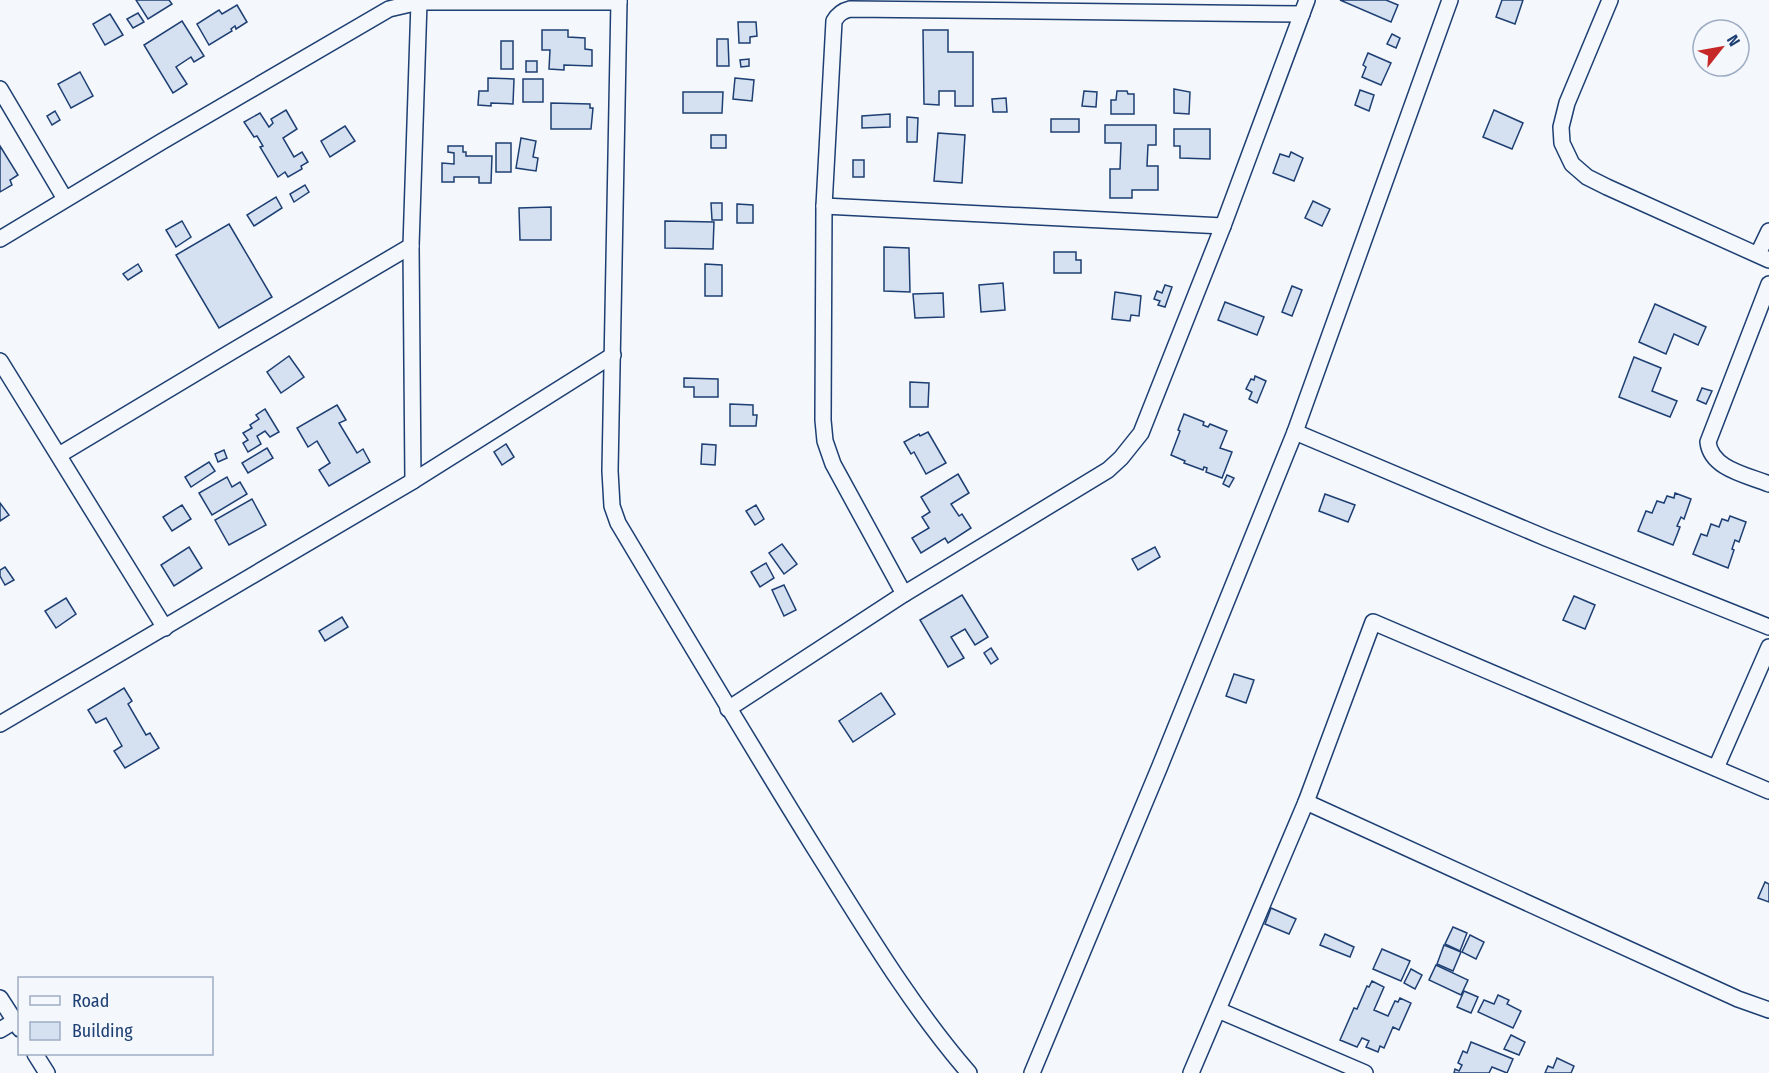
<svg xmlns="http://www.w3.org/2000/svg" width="1769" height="1073" font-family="'Fira Sans Condensed',sans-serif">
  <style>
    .building { fill: #d5e0f0; stroke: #1d3f73; stroke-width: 1.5 }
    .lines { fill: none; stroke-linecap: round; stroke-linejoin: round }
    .minor-casing { stroke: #1d3f73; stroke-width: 18 }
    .minor { stroke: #f4f7fb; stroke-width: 15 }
  </style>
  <rect width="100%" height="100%" fill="#f4f7fb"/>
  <g class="building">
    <path d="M136,0H169L172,4L148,19Z"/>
    <path d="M1340,0H1386L1398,5L1391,22Z"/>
    <path d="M1502,0H1523L1515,24L1496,17Z"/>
    <path d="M237,5L247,22L236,29L235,26L231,29L232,31L209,45L197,24L219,10L222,14Z"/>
    <path d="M138,13L144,22L133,28L127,19Z"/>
    <path d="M110,14L123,35L105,45L93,24Z"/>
    <path d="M182,21L204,56L194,62L191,57L176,67L187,84L173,93L144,45Z"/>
    <path d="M738,22H756L757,36L750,37V43H739Z"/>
    <path d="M542,30H568V37L585,38V49L592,50V66L564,65V70L549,69L550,50H542Z"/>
    <path d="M923,30H948V52H973V106H955V91H939V105L924,104Z"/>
    <path d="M1392,34L1400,38L1396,48L1387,44Z"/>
    <path d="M717,39H728L729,66H717Z"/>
    <path d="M1739,39L1747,44L1739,60Z"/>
    <rect x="501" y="41" width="12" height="28"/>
    <path d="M1368,53L1391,63L1381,85L1362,77L1366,67L1363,65Z"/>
    <path d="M749,59V66L741,67L740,60Z"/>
    <rect x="526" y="61" width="11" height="11"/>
    <path d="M80,72L93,96L71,108L58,84Z"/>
    <path d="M488,78L514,79L513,104L491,103V106L478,105L479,91H488Z"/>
    <path d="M735,78L754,80L752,101L733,99Z"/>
    <rect x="523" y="79" width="20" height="23"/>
    <path d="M1174,89L1190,92L1189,114L1174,113Z"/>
    <path d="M1360,90L1374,95L1369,111L1355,105Z"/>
    <path d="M1084,91L1097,92L1096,107L1082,106Z"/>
    <path d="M1117,91H1127L1128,94H1134V114H1111V100H1116Z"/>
    <path d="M683,92H723L722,113H683Z"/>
    <path d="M1006,98L1007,112H993L992,99Z"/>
    <path d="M551,103L590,104V108H593L591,129H551Z"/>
    <path d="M286,110L297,129L283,138L294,157L302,152L308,162L301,166L302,169L288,177L285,172L278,177L260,147L263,146L257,136L254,137L244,122L260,113L269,127L273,123L271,119Z"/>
    <path d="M1494,110L1523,123L1512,149L1483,137Z"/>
    <path d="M55,111L60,120L52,125L47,116Z"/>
    <path d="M890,114V127L862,128V116Z"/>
    <path d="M907,117L918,118L917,142H907Z"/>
    <rect x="1051" y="119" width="28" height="13"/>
    <path d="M1105,125H1156V145H1148L1147,166H1158V190H1132V198H1110V169H1120L1121,143H1105Z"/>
    <path d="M345,126L355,141L330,157L321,141Z"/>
    <path d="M1174,129H1210V159L1180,158V146H1174Z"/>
    <path d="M938,133L965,135L962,183L934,181Z"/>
    <rect x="711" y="135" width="15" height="13"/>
    <path d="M521,138L536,141L533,157L538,158L536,171L516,168Z"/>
    <rect x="496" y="143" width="15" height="29"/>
    <path d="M0,146L18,175L10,180L12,185L0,192Z"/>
    <path d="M448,146H463V152H466V156H492L491,183H479V177H454V182H442V163L454,164V153L448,152Z"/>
    <path d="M1291,152L1303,158L1294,181L1273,173L1280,154L1289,157Z"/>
    <rect x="853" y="160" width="11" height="17"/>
    <path d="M305,185L309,192L294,202L290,194Z"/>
    <path d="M276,197L282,208L254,226L247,215Z"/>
    <path d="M1313,201L1330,209L1322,226L1305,218Z"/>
    <path d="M711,203H722V220H712Z"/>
    <path d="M737,204L753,205V223H737Z"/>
    <path d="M551,207V240H520L519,208Z"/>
    <path d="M182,221L191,237L176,247L166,230Z"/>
    <path d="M665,221L714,222L713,249L665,248Z"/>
    <path d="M229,224L272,297L219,328L176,255Z"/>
    <path d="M884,247L909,248L910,292L884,291Z"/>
    <path d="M1054,252H1076V260H1081V273H1054Z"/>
    <path d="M138,264L142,271L128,280L123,274Z"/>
    <path d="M705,264L722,265V296H705Z"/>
    <path d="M1003,283L1005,310L981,312L979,285Z"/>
    <path d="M1165,285L1172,287L1165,307L1158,305L1160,301L1154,299L1157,291L1162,293Z"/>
    <path d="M1292,286L1302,290L1292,316L1282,312Z"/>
    <path d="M1115,292L1141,296L1139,316L1131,315L1130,321L1112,319Z"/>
    <path d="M943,293L944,317L915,318L913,294Z"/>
    <path d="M1225,302L1264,317L1257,335L1218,320Z"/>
    <path d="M1655,304L1706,327L1698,345L1674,334L1666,354L1639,342Z"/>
    <path d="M289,356L304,377L281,393L267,372Z"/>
    <path d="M1634,357L1661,368L1652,391L1677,401L1670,417L1619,397Z"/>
    <path d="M1255,376L1266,381L1257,403L1249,399L1252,392L1246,389L1251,379L1254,380Z"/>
    <path d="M684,378L718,379V397H694V387H684Z"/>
    <path d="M910,382L929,383L928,407H910Z"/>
    <path d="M1702,388L1712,391L1706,404L1697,400Z"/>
    <path d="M730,404L753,405V415H757L756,426H730Z"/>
    <path d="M337,405L346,420L339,423L357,453L363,449L370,462L329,486L319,470L330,463L317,441L308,447L297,428Z"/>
    <path d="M265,409L279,432L270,437L265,431L257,436L261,444L248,452L243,443L248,440L243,433L252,428L250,425L259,419L256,415Z"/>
    <path d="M1184,414L1204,422L1203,425L1208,427L1210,424L1227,431L1220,448L1232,452L1222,478L1206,472L1207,468L1204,467L1203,470L1184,463L1185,461L1171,455L1180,431L1178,430Z"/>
    <path d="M928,432L946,463L926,474L914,452L911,454L904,442L919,434L920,436Z"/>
    <path d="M506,444L514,457L502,465L494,452Z"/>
    <path d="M702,444L716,445L715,465L701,464Z"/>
    <path d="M267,448L273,458L248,473L242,463Z"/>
    <path d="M224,450L227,458L218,462L215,454Z"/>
    <path d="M209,462L215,471L191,487L185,477Z"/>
    <path d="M958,474L969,493L951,504L959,516L962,514L971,528L948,543L945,538L921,553L912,538L929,528L922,517L930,512L921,497Z"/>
    <path d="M1227,475L1234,478L1229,487L1223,484Z"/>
    <path d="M227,477L232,487L240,482L247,494L212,515L199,493Z"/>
    <path d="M1675,493L1691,499L1684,519L1681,517L1677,526L1680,527L1673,545L1638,531L1646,511L1652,513L1657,501L1664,503L1667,496L1674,498Z"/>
    <path d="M1325,494L1355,505L1348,522L1319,511Z"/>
    <path d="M252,499L266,525L229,545L215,520Z"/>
    <path d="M0,503L9,515L0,521Z"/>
    <path d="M182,505L191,519L172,531L163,517Z"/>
    <path d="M756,505L764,519L755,525L746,511Z"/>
    <path d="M1730,516L1746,522L1739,542L1735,540L1732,549L1734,550L1728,568L1693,554L1701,534L1707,536L1711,524L1719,527L1722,519L1728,521Z"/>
    <path d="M782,544L797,564L784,574L769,553Z"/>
    <path d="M189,547L202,568L174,586L161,565Z"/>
    <path d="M1155,547L1160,557L1138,570L1132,559Z"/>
    <path d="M766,563L774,578L760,587L751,572Z"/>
    <path d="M5,567L14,580L5,585L0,576V570Z"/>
    <path d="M784,585L796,610L784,616L772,590Z"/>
    <path d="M962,595L988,637L975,645L965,629L951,637L964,658L948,667L920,620Z"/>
    <path d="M1574,596L1595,605L1585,629L1563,620Z"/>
    <path d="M66,598L76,614L56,628L45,611Z"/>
    <path d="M342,617L348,627L325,641L319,631Z"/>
    <path d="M991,648L998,659L991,664L984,653Z"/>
    <path d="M1234,674L1254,680L1246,703L1226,696Z"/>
    <path d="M124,688L132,701L128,704L146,735L150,733L159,748L125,768L114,751L122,746L106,718L96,723L88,710Z"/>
    <path d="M881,693L895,714L853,742L839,721Z"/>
    <path d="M1765,882L1769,884V902L1758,898Z"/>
    <path d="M1271,908L1296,919L1289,934L1265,924Z"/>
    <path d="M1453,927L1467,933L1460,951L1445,944Z"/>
    <path d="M1325,934L1354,947L1350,957L1320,945Z"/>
    <path d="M1470,935L1484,942L1476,959L1462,952Z"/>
    <path d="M1444,945L1461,952L1453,971L1437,964Z"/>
    <path d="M1382,949L1410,961L1401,981L1373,969Z"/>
    <path d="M1436,965L1468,980L1461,995L1429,980Z"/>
    <path d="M1411,969L1422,975L1415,989L1404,983Z"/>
    <path d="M1372,981L1384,987L1374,1010L1388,1016L1395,1001L1398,1002L1400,998L1411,1003L1399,1030L1393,1027L1384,1048L1380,1046L1378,1052L1366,1047L1369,1041L1362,1038L1357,1047L1340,1040L1354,1008L1357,1009L1367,986L1369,987Z"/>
    <path d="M1464,991L1478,997L1471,1013L1457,1007Z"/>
    <path d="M1498,995L1509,1000L1507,1004L1521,1011L1513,1028L1478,1012L1484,1000L1494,1004Z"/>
    <path d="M1511,1035L1525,1042L1519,1055L1504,1049Z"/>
    <path d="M1471,1042L1513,1059L1507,1073L1492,1067L1489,1073H1454L1455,1069L1459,1071L1462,1065L1458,1063L1463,1051L1467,1053Z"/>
    <path d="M1557,1058L1574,1066L1571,1073H1545L1548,1066L1553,1068Z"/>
  </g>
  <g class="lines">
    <g class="minor-casing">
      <g id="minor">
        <path d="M619,0L610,471L612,506L618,523C683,632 748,741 815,849C863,925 910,1005 969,1073"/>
        <path d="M1610,0L1567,103L1561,127L1562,143L1572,164L1587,177L1607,187L1769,260"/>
        <path d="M0,89L65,199"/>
        <path d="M824,206L1223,226"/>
        <path d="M0,239L161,142L389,9L419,2H619"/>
        <path d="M1758,254L1769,231"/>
        <path d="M1769,284L1708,442C1711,469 1747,475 1769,484"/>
        <path d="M0,361L165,628"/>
        <path d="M1295,432L1546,538L1769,627"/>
        <path d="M59,455L231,352L411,246"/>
        <path d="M413,481L411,246L419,2"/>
        <path d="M904,594L833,464L825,441L823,420L824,206L834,21C838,14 842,11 850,9L1302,14"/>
        <path d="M728,709L904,594L1108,470L1121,458L1141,433L1223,226L1307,0"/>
        <path d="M0,724L413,481L613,355"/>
        <path d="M1716,768L1769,647"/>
        <path d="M1306,802L1373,622L1769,791"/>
        <path d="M0,998L20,1029"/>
        <path d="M1218,1010L1365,1073"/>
        <path d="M0,1030L15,1021"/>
        <path d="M35,1054L47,1073"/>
        <path d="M1032,1073L1160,766L1295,432L1450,0"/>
        <path d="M1191,1073L1306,802L1738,999L1769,1010"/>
      </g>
    </g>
    <use href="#minor" class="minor"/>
  </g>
  <rect x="18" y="977" width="195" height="78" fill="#f4f7fb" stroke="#9eadc5" stroke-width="1.5"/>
  <rect x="30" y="996" width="30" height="9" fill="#f4f7fb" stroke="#9eadc5" stroke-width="1.5"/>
  <text x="72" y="1007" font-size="18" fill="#1d3f73">Road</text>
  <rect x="30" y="1022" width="30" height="18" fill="#d5e0f0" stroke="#9eadc5" stroke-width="1.5"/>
  <text x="72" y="1037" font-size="18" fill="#1d3f73">Building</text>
  <g transform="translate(1721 48) rotate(59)"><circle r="28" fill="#f4f7fb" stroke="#9eadc5" stroke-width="1.5"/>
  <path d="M0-4.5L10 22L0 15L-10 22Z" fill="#c62828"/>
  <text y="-9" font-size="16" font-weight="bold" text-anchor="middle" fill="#1d3f73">N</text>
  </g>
</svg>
